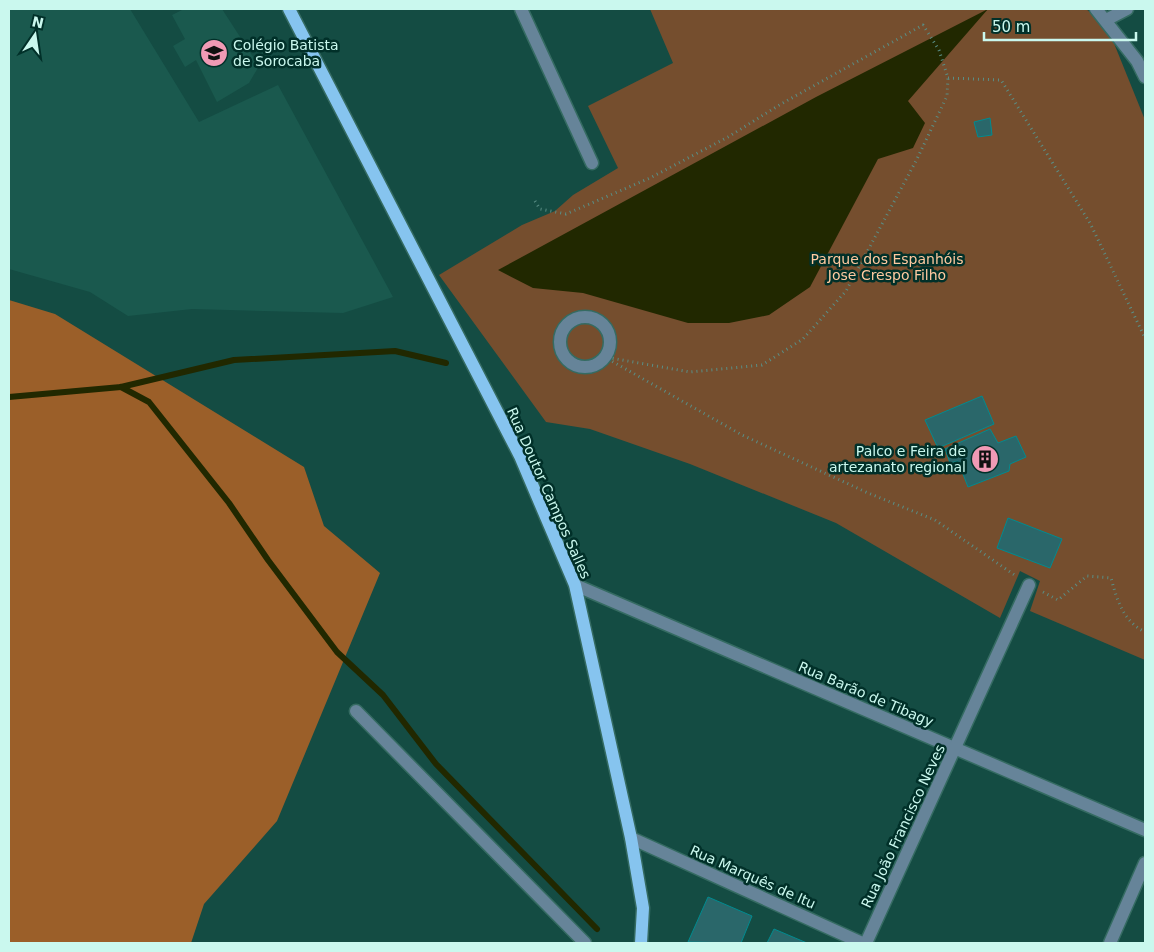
<svg xmlns="http://www.w3.org/2000/svg" width="1154" height="952" font-family="'DejaVu Sans',sans-serif">
  <style>
    .built { fill: #1a594e }
    .green { fill: #754e2e }
    .forest { fill: #9b5f29 }
    .water { fill: #212800 }
    .lines { fill: none; stroke-linecap: round; stroke-linejoin: round }
    .stream { stroke: #212800; stroke-width: 6 }
    .building { fill: #2a676a; stroke: #008b90 }
    .minor-casing { stroke: #356b62; stroke-width: 15 }
    .major-casing { stroke: #356b62; stroke-width: 15 }
    .path { stroke: #5a8e85; stroke-width: 3; stroke-dasharray: 1 4; stroke-linecap: butt }
    .minor { stroke: #668499; stroke-width: 12 }
    .major { stroke: #86c4ef; stroke-width: 12 }
    .labels { text-anchor: middle; dominant-baseline: central; stroke-width: 5; stroke-linejoin: round; paint-order: stroke }
    .poi-label { font-size: 14px; fill: #caf8ee; stroke: #013029; text-anchor: start }
    .park-label { font-size: 14px; fill: #fec9a0; stroke: #013029 }
    .street-label { font-size: 14px; fill: #caf8ee; stroke: #013029 }
  </style>
  <rect width="100%" height="100%" fill="#144c43"/>
  <g class="built">
    <path d="M9,9H130L199,122L278,85L393,297L343,313L192,309L128,316L90,292L9,269Z"/>
    <path d="M184,9H222L259,66L249,83L217,102L196,60L185,67L173,46L185,39L172,15Z"/>
  </g>
  <path class="green" d="M650,9H1086L1107,26L1145,120V660L1030,611L1040,581L1020,571L1000,618L836,523L690,464L590,429L546,422L439,275L522,225L555,211L573,195L618,168L588,106L673,63Z"/>
  <path class="forest" d="M9,300L55,314L304,467L324,526L380,573L277,821L204,904L191,943H9Z"/>
  <path class="water" d="M988,9L908,101L925,123L913,148L878,159L810,287L769,315L729,323H688L583,293L533,288L498,270L816,97Z"/>
  <g class="lines">
    <g class="stream">
      <path d="M121,387L149,402L229,503L268,560L337,652L383,695L436,764L597,929"/>
      <path d="M9,397L121,387L234,360L395,351L446,363"/>
    </g>
  </g>
  <g class="building">
    <path d="M990,118L992,135L978,137L974,122Z"/>
    <path d="M982,396L994,424L938,448L925,420Z"/>
    <path d="M990,429L998,443L1016,436L1026,457L1010,464L1009,471L968,487L958,461L950,463L945,449Z"/>
    <path d="M1008,518L1062,539L1050,568L997,548Z"/>
    <path d="M708,897L752,916L741,943L688,942Z"/>
    <path d="M774,929L807,943H767Z"/>
  </g>
  <g class="lines">
    <g class="minor-casing">
      <g id="minor">
        <path d="M521,9L592,163"/>
        <path d="M1096,9L1137,61L1145,77"/>
        <path d="M1106,20L1127,9"/>
        <circle cx="585" cy="342" r="25"/>
        <path d="M575,585L1145,830"/>
        <path d="M356,711L585,943"/>
        <path d="M631,838L862,943"/>
        <path d="M866,943L1029,585"/>
        <path d="M1110,943L1145,863"/>
      </g>
    </g>
    <g class="major-casing">
      <path id="major" d="M289,9L520,456L575,585L631,838L643,908L641,943"/>
    </g>
    <g class="path">
      <path d="M948,78L1001,80L1090,223L1145,338"/>
      <path d="M535,201L540,209L566,214L650,178L728,137L781,104L923,25L939,50L948,78L947,96L917,159L846,291L803,339L762,365L690,372L605,357"/>
      <path d="M608,359L742,435L868,493L935,520L1016,576"/>
      <path d="M1043,592L1058,600L1087,576L1111,578C1117,600 1123,621 1145,632"/>
    </g>
    <use href="#minor" class="minor"/>
    <use href="#major" class="major"/>
  </g>
  <defs>
    <g id="school-disc" transform="scale(1.4375)"><circle r="9.5" fill="#f09ab5" stroke="#013029"/><path d="M0-5L7-2L0 1L-7-2ZM-4 1L0 2.5L4 1V4Q0 6-4 4Z" fill="#111"/></g>
    <g id="building-disc" transform="scale(1.4375)"><circle r="9.5" fill="#f09ab5" stroke="#013029"/><path d="M-4-6H4V6H1V3H-1V6H-4ZM-2.5-4.3h1.7v1.8h-1.7ZM.8-4.3h1.7v1.8H.8ZM-2.5-1h1.7V.8h-1.7ZM.8-1h1.7V.8H.8Z" fill="#111"/></g>
  </defs>
  <g fill-rule="evenodd">
    <use href="#school-disc" x="214" y="53"/>
    <use href="#building-disc" x="985" y="459"/>
  </g>
  <g class="labels">
    <g class="poi-label">
      <text x="233" y="45">Colégio Batista<tspan x="233" dy="16">de Sorocaba</tspan></text>
      <text x="966" y="451" text-anchor="end">Palco e Feira de<tspan x="966" dy="16">artezanato regional</tspan></text>
    </g>
    <g class="park-label">
      <text x="887" y="259">Parque dos Espanhóis<tspan x="887" dy="16">Jose Crespo Filho</tspan></text>
    </g>
    <g class="street-label">
      <text transform="translate(549 493) rotate(66)">Rua Doutor Campos Salles</text>
      <text transform="translate(866 694) rotate(23)">Rua Barão de Tibagy</text>
      <text transform="translate(903 826) rotate(-65)">Rua João Francisco Neves</text>
      <text transform="translate(753 877) rotate(24)">Rua Marquês de Itu</text>
    </g>
  </g>
  <rect width="1154" height="952" fill="none" stroke="#caf8ee" stroke-width="20"/>
  <g transform="translate(35 35) rotate(13)" stroke="#013029" stroke-width="4" paint-order="stroke">
  <path d="M0-4L9 19L0 12L-9 19Z" fill="#caf8ee"/>
  <text y="-8" font-size="14" font-weight="bold" text-anchor="middle" fill="#caf8ee">N</text>
  </g>
  <path d="M984 32v8h152v-8" fill="none" stroke="#caf8ee" stroke-width="2.5"/>
  <text x="992" y="32" font-size="15" fill="#caf8ee" stroke="#013029" stroke-width="4" paint-order="stroke">50 m</text>
</svg>
